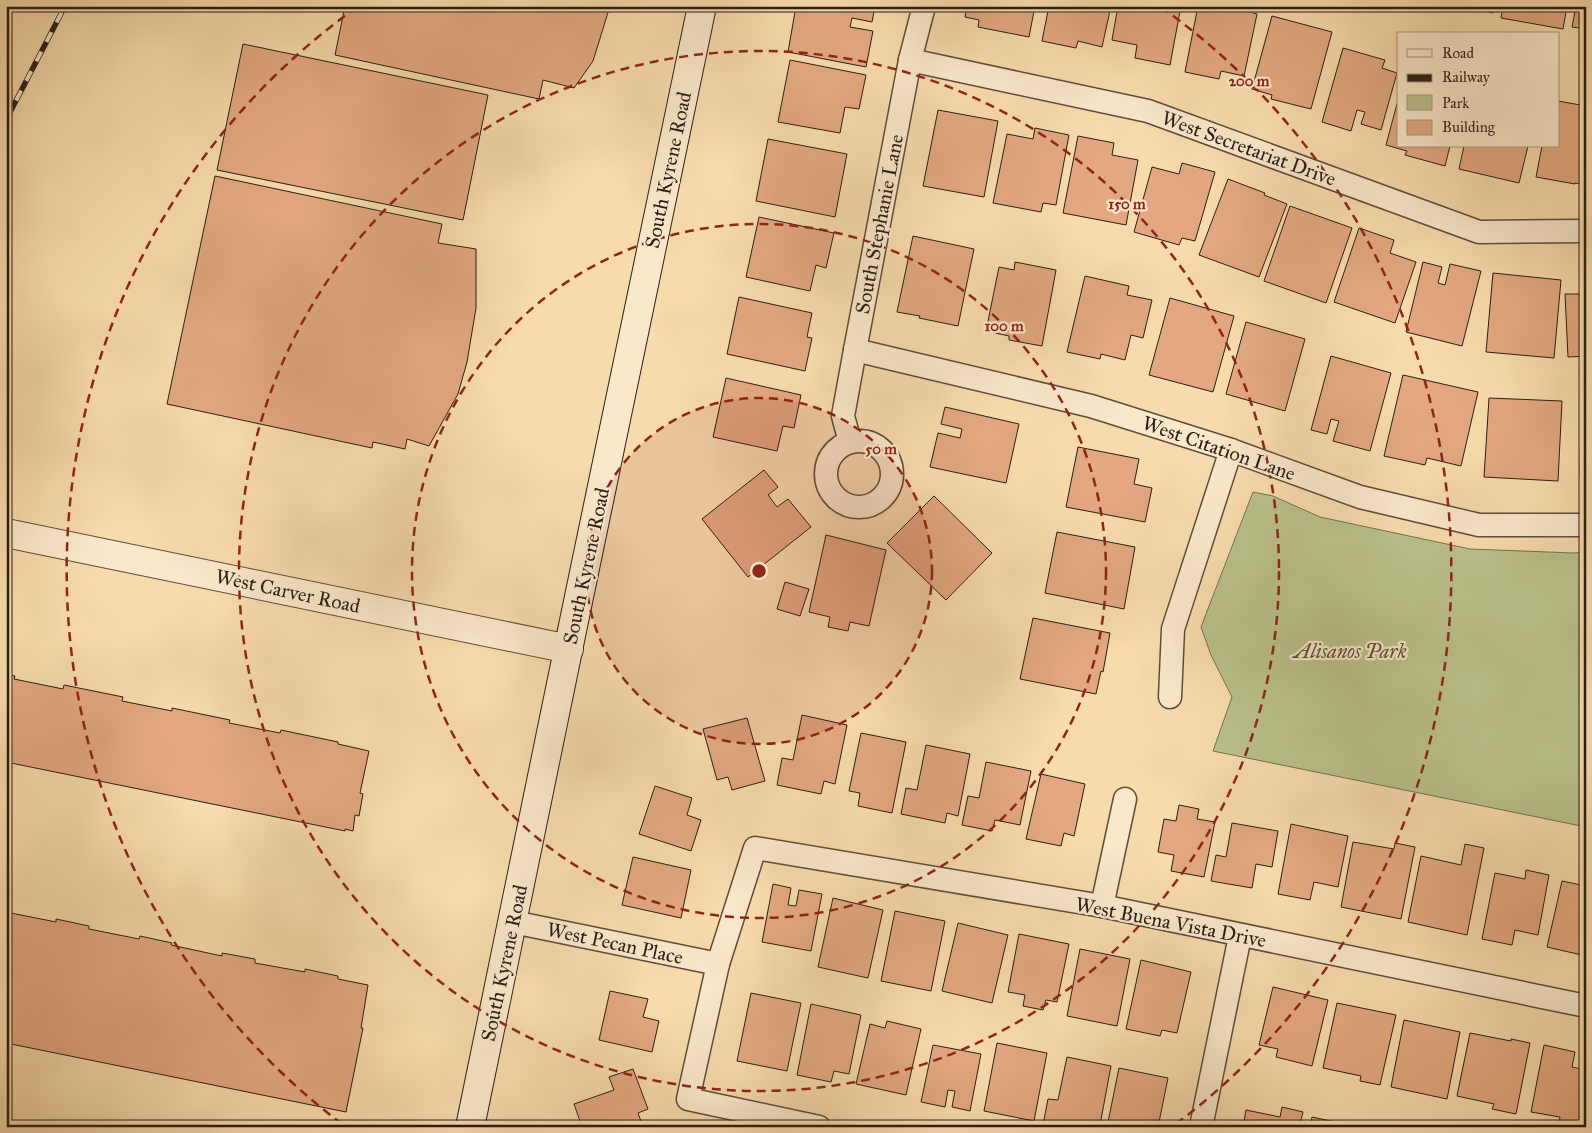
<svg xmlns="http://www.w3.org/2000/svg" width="1592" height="1133" font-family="'IM FELL Great Primer',serif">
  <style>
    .green { fill: #bac18c; stroke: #727052 }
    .building { fill: #e3a881; stroke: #291e17 }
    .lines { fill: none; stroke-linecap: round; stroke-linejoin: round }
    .minor-casing { stroke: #5d4d3c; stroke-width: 25 }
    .tertiary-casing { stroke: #5d4d3c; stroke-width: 30 }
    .secondary-casing { stroke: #291e17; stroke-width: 30 }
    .minor { stroke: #fae8ca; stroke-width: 22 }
    .tertiary { stroke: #fae8ca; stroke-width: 28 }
    .secondary { stroke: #fae8ca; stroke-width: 28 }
    .rail-casing { stroke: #291e17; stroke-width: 5.5 }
    .rail { stroke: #fae8ca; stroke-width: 4; stroke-dasharray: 11; stroke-linecap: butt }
    .ring { fill: none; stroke: #8f2418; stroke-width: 2.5; stroke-dasharray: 9 6 }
    .labels { text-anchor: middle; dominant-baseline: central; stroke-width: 4.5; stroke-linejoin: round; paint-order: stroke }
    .street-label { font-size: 20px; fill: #291e17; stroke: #fae8ca }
    .park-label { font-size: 20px; font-style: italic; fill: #544f3a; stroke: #fae8ca }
    .centre { fill: #8f2418; stroke: #fae8ca; stroke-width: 2.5 }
    .ring-label { font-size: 15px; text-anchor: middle; font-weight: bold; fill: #8f2418; stroke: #fae8ca; stroke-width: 4.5; stroke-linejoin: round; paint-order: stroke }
  </style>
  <rect width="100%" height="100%" fill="#f8dbad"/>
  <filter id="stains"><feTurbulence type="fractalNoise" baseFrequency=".004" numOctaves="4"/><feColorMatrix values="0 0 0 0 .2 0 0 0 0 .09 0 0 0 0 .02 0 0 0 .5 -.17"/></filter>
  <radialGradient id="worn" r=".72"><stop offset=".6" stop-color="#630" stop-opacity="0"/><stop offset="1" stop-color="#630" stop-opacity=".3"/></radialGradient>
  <path class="green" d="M1253,492L1273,496L1320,517L1470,549L1574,553L1586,552V827L1213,751L1232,697L1211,655L1201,627Z"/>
  <g class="building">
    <path d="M345,6H610L593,61L574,88L543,80L539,99L335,55Z"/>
    <path d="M796,6H875L872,22L852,18L850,27L873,31L866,67L788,52Z"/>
    <path d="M967,6H1035L1029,37L978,27L979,20L965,17Z"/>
    <path d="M1049,6H1111L1102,47L1078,41L1076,48L1042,41Z"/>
    <path d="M1118,6H1181L1170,65L1135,58L1137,45L1112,40Z"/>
    <path d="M1198,6H1243L1242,10L1257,14L1244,76L1221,71L1219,79L1185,72Z"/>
    <path d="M1460,6H1495L1493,13Z"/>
    <path d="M1503,6H1567L1563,29L1501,18Z"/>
    <path d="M1576,6H1586V29L1572,27Z"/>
    <path d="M1272,16L1332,32L1311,109L1271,99L1272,95L1252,89Z"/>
    <path d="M243,44L488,95L463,220L217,170Z"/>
    <path d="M1343,48L1385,60L1382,68L1397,73L1381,130L1361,124L1365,112L1357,110L1351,131L1322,122Z"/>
    <path d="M790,60L866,75L859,109L845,107L840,133L778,122Z"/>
    <path d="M1398,100V146H1450L1445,166L1405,155L1407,151L1386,145Z"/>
    <path d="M1558,101L1586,106V185L1575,183V184L1536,177L1542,146H1558Z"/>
    <path d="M938,110L998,121L984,197L923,186Z"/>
    <path d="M1035,128L1069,135L1056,205L1043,203L1041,212L993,203L1007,134L1033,139Z"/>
    <path d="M1078,136L1114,143L1112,155L1138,160L1126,225L1063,213Z"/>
    <path d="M768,139L847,154L835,217L756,201Z"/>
    <path d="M1464,146H1528L1519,183L1459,169Z"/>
    <path d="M1182,163L1215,172L1195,241L1182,238L1179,245L1134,232L1152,167L1179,174Z"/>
    <path d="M215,176L442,224L438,243L476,249V308L467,362L458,394L429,446L407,439L405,449L373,442L372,448L167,404Z"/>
    <path d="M1228,179L1265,193L1264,195L1287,204L1259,277L1199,255Z"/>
    <path d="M1290,206L1352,228L1326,303L1264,281Z"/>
    <path d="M759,217L834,233L826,268L816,265L810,291L746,277Z"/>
    <path d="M1359,228L1394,240L1390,253L1416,262L1395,323L1334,302Z"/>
    <path d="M913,236L974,249L958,326L919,318L920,316L897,312Z"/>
    <path d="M1015,262L1056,270L1042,346L1009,340V336L986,331L999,267L1014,270Z"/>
    <path d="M1423,262L1442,267L1438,283L1445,285L1450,264L1481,271L1462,346L1406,332Z"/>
    <path d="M1493,273L1561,280L1554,358L1486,352Z"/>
    <path d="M1085,276L1129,286L1127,295L1152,300L1143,338L1131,335L1125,360L1101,354L1100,359L1067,352Z"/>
    <path d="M1565,294H1586V356L1568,357Z"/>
    <path d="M739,297L812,313L807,337L812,338L805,371L727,354Z"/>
    <path d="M1170,298L1234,316L1213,392L1149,375Z"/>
    <path d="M1246,322L1305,339L1285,411L1226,394Z"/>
    <path d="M1331,356L1391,373L1370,451L1333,441L1339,421L1331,419L1327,434L1311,430Z"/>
    <path d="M1403,375L1478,392L1461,466L1427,458L1425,465L1384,456Z"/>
    <path d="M726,378L801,395L794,428L783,426L777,451L713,437Z"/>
    <path d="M1489,398L1562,401L1558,481L1484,477Z"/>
    <path d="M1581,400L1586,401V477H1580Z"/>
    <path d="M945,407L1019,424L1006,483L930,467L938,433L960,438L962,429L941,424Z"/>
    <path d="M1078,447L1139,459L1134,484L1152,488L1145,522L1066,507Z"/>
    <path d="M764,470L778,487L768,495L777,507L788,499L811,527L748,577L702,519Z"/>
    <path d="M934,496L992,553L946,600L887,543Z"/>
    <path d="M1057,532L1135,547L1124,609L1045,593Z"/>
    <path d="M826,535L886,550L869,626L850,622L848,631L828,627L830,617L809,612Z"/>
    <path d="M785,582L809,589L800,616L777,609Z"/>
    <path d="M1033,618L1110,633L1103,672L1101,671L1096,694L1020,679Z"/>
    <path d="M6,674L15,676L14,679L63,689L64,685L123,697L122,701L172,711V708L230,720L229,723L280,733L281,730L338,742V744L369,751L360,793L363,794L359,816L355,815L353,831L345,829V831L6,762Z"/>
    <path d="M802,715L847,725L835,784L824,781L821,794L777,785L782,758L793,760Z"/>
    <path d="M747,718L765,781L732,790L728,777L717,780L703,729Z"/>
    <path d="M861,733L906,742L892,813L858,806L860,793L849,791Z"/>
    <path d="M926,745L970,754L958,816L947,813L945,823L901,814L906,788L917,790Z"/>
    <path d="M986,762L1031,771L1020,825L995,820L992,831L962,825L968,796L979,798Z"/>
    <path d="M1041,774L1085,784L1074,836L1064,833L1061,846L1026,839Z"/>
    <path d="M655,786L692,798L687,815L701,820L691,851L639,834Z"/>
    <path d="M1179,805L1199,809L1197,819L1215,822L1204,877L1171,871L1174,855L1158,852L1164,819L1176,821Z"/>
    <path d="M1232,823L1278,831L1272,867L1256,864L1252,888L1211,881L1216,855L1226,857Z"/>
    <path d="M1291,824L1348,836L1338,887L1314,882L1310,900L1278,894Z"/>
    <path d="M1353,842L1394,849L1395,843L1415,847L1401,919L1341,907Z"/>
    <path d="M1465,844L1484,848L1467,935L1408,922L1421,856L1461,865Z"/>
    <path d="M633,857L691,870L681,918L622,905Z"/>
    <path d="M1526,870L1549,875L1538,935L1515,930L1512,945L1482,939L1495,873L1525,879Z"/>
    <path d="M1562,881L1586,886V956L1547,947Z"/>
    <path d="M773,884L791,888L788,905L796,906L799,890L822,894L811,951L762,942Z"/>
    <path d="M833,898L883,910L868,978L818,967Z"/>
    <path d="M6,909V912L56,922V919L89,926V929L139,939L140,936L172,943L171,945L222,956V953L255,959V963L305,972V969L338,976V979L368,985L361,1028H363L346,1112L6,1043Z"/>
    <path d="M895,911L945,921L931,991L881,981Z"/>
    <path d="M958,923L1008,935L992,1003L942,991Z"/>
    <path d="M1019,934L1069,944L1057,1002L1046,1000L1043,1010L1023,1006L1025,995L1008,992Z"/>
    <path d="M1080,949L1130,959L1117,1026L1067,1016Z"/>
    <path d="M1141,960L1191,972L1177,1033L1162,1030L1160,1036L1126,1029Z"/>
    <path d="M1273,987L1328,1000L1312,1066L1276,1057L1278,1049L1259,1045Z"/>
    <path d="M610,991L648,999L643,1017L659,1021L652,1052L599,1040Z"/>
    <path d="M751,993L801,1003L787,1071L737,1061Z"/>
    <path d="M1337,1003L1396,1015L1380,1085L1360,1081L1361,1076L1323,1068Z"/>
    <path d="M811,1004L861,1015L849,1074L834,1071L831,1082L797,1075Z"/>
    <path d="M1404,1020L1460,1032L1447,1099L1391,1087Z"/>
    <path d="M887,1021L921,1029L906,1095L856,1084L870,1024L885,1028Z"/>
    <path d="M1470,1033L1511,1041V1039L1530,1043L1516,1114L1492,1109L1494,1104L1457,1096Z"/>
    <path d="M997,1043L1047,1053L1034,1121L984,1111Z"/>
    <path d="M933,1045L981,1054L970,1111L952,1107L955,1091L948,1090L945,1107L921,1102Z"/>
    <path d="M1544,1045L1575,1052L1572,1067L1586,1070V1114L1583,1127L1558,1126L1560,1117L1531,1112Z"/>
    <path d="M1067,1057L1111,1066L1100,1125L1089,1123L1088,1127H1049L1043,1125L1048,1099L1058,1100Z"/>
    <path d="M1119,1068L1168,1078L1158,1127H1107Z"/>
    <path d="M633,1069L648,1109L638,1113L643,1127H582L574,1104L614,1090L609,1077Z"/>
    <path d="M1282,1107L1303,1112L1299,1127H1243L1246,1110L1280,1117Z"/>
    <path d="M1312,1117L1359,1127H1310Z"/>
  </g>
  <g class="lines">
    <g class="minor-casing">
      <g id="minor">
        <path d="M910,60L1148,111L1479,232L1586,231"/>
        <path d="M855,350L1091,406L1231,450L1360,497L1479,525H1586"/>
        <circle cx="859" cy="474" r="33"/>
        <path d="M850,442L843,416L855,350L910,60L924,6"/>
        <path d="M1170,697L1173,629L1231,450"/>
        <path d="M1102,906L1125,799"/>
        <path d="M513,922L718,964"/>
        <path d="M819,1127L688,1099L718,964L755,848L1102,906L1586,1006"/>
        <path d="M1201,1127L1240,936"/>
      </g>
    </g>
    <g class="tertiary-casing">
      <path id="tertiary" d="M6,533L569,649"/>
    </g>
    <g class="secondary-casing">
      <path id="secondary" d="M470,1127L574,621L702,6"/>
    </g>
    <use href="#minor" class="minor"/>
    <use href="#tertiary" class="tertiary"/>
    <use href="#secondary" class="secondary"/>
    <g class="rail-casing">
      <path id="rail" d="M6,120L65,6"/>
    </g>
    <use href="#rail" class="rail"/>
  </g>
  <circle cx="759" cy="571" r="173" fill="#8f2418" fill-opacity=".12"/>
  <g class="ring">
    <circle cx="759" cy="571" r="173"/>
    <circle cx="759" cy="571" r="347"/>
    <circle cx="759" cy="571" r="520"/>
    <path d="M342 1124A693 693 0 0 1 357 7M1161 7A693 693 0 0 1 1176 1124"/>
  </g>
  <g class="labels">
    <g class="street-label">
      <text transform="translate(1249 148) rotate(20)">West Secretariat Drive</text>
      <text transform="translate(668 170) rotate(-78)">South Kyrene Road</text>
      <text transform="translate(879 224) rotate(-79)">South Stephanie Lane</text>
      <text transform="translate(1219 448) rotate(19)">West Citation Lane</text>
      <text transform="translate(586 566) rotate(-78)">South Kyrene Road</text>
      <text transform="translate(288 591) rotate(12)">West Carver Road</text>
      <text transform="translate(1171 922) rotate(11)">West Buena Vista Drive</text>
      <text transform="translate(615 943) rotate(12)">West Pecan Place</text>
      <text transform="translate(504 963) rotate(-78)">South Kyrene Road</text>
    </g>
    <g class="park-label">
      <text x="1350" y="651">Alisanos Park</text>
    </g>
  </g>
  <circle cx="759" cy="571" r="8" class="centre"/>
  <g class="ring-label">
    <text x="1249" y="86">200 m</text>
    <text x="1127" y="209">150 m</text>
    <text x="1004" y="331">100 m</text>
    <text x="881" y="454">50 m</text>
  </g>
  <rect width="1592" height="1133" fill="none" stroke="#f8dbad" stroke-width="25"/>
  <rect x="8" y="8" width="1577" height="1118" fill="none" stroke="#291e17" stroke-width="2.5"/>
  <rect x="12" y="12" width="1567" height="1108" fill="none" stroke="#291e17"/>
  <rect x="1397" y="32" width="162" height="115" fill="#fae8ca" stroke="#a69782"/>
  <rect x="1407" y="49" width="25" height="8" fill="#fae8ca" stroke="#a69782"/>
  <text x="1442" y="58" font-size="15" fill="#291e17">Road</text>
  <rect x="1407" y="74" width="25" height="8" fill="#291e17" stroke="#a69782"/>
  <text x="1442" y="82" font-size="15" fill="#291e17">Railway</text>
  <rect x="1407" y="95" width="25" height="15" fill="#bac18c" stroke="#a69782"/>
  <text x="1442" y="108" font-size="15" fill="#291e17">Park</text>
  <rect x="1407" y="120" width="25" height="15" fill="#e3a881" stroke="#a69782"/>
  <text x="1442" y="132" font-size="15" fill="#291e17">Building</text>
  <rect width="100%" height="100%" filter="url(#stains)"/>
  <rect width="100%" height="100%" fill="url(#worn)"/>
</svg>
